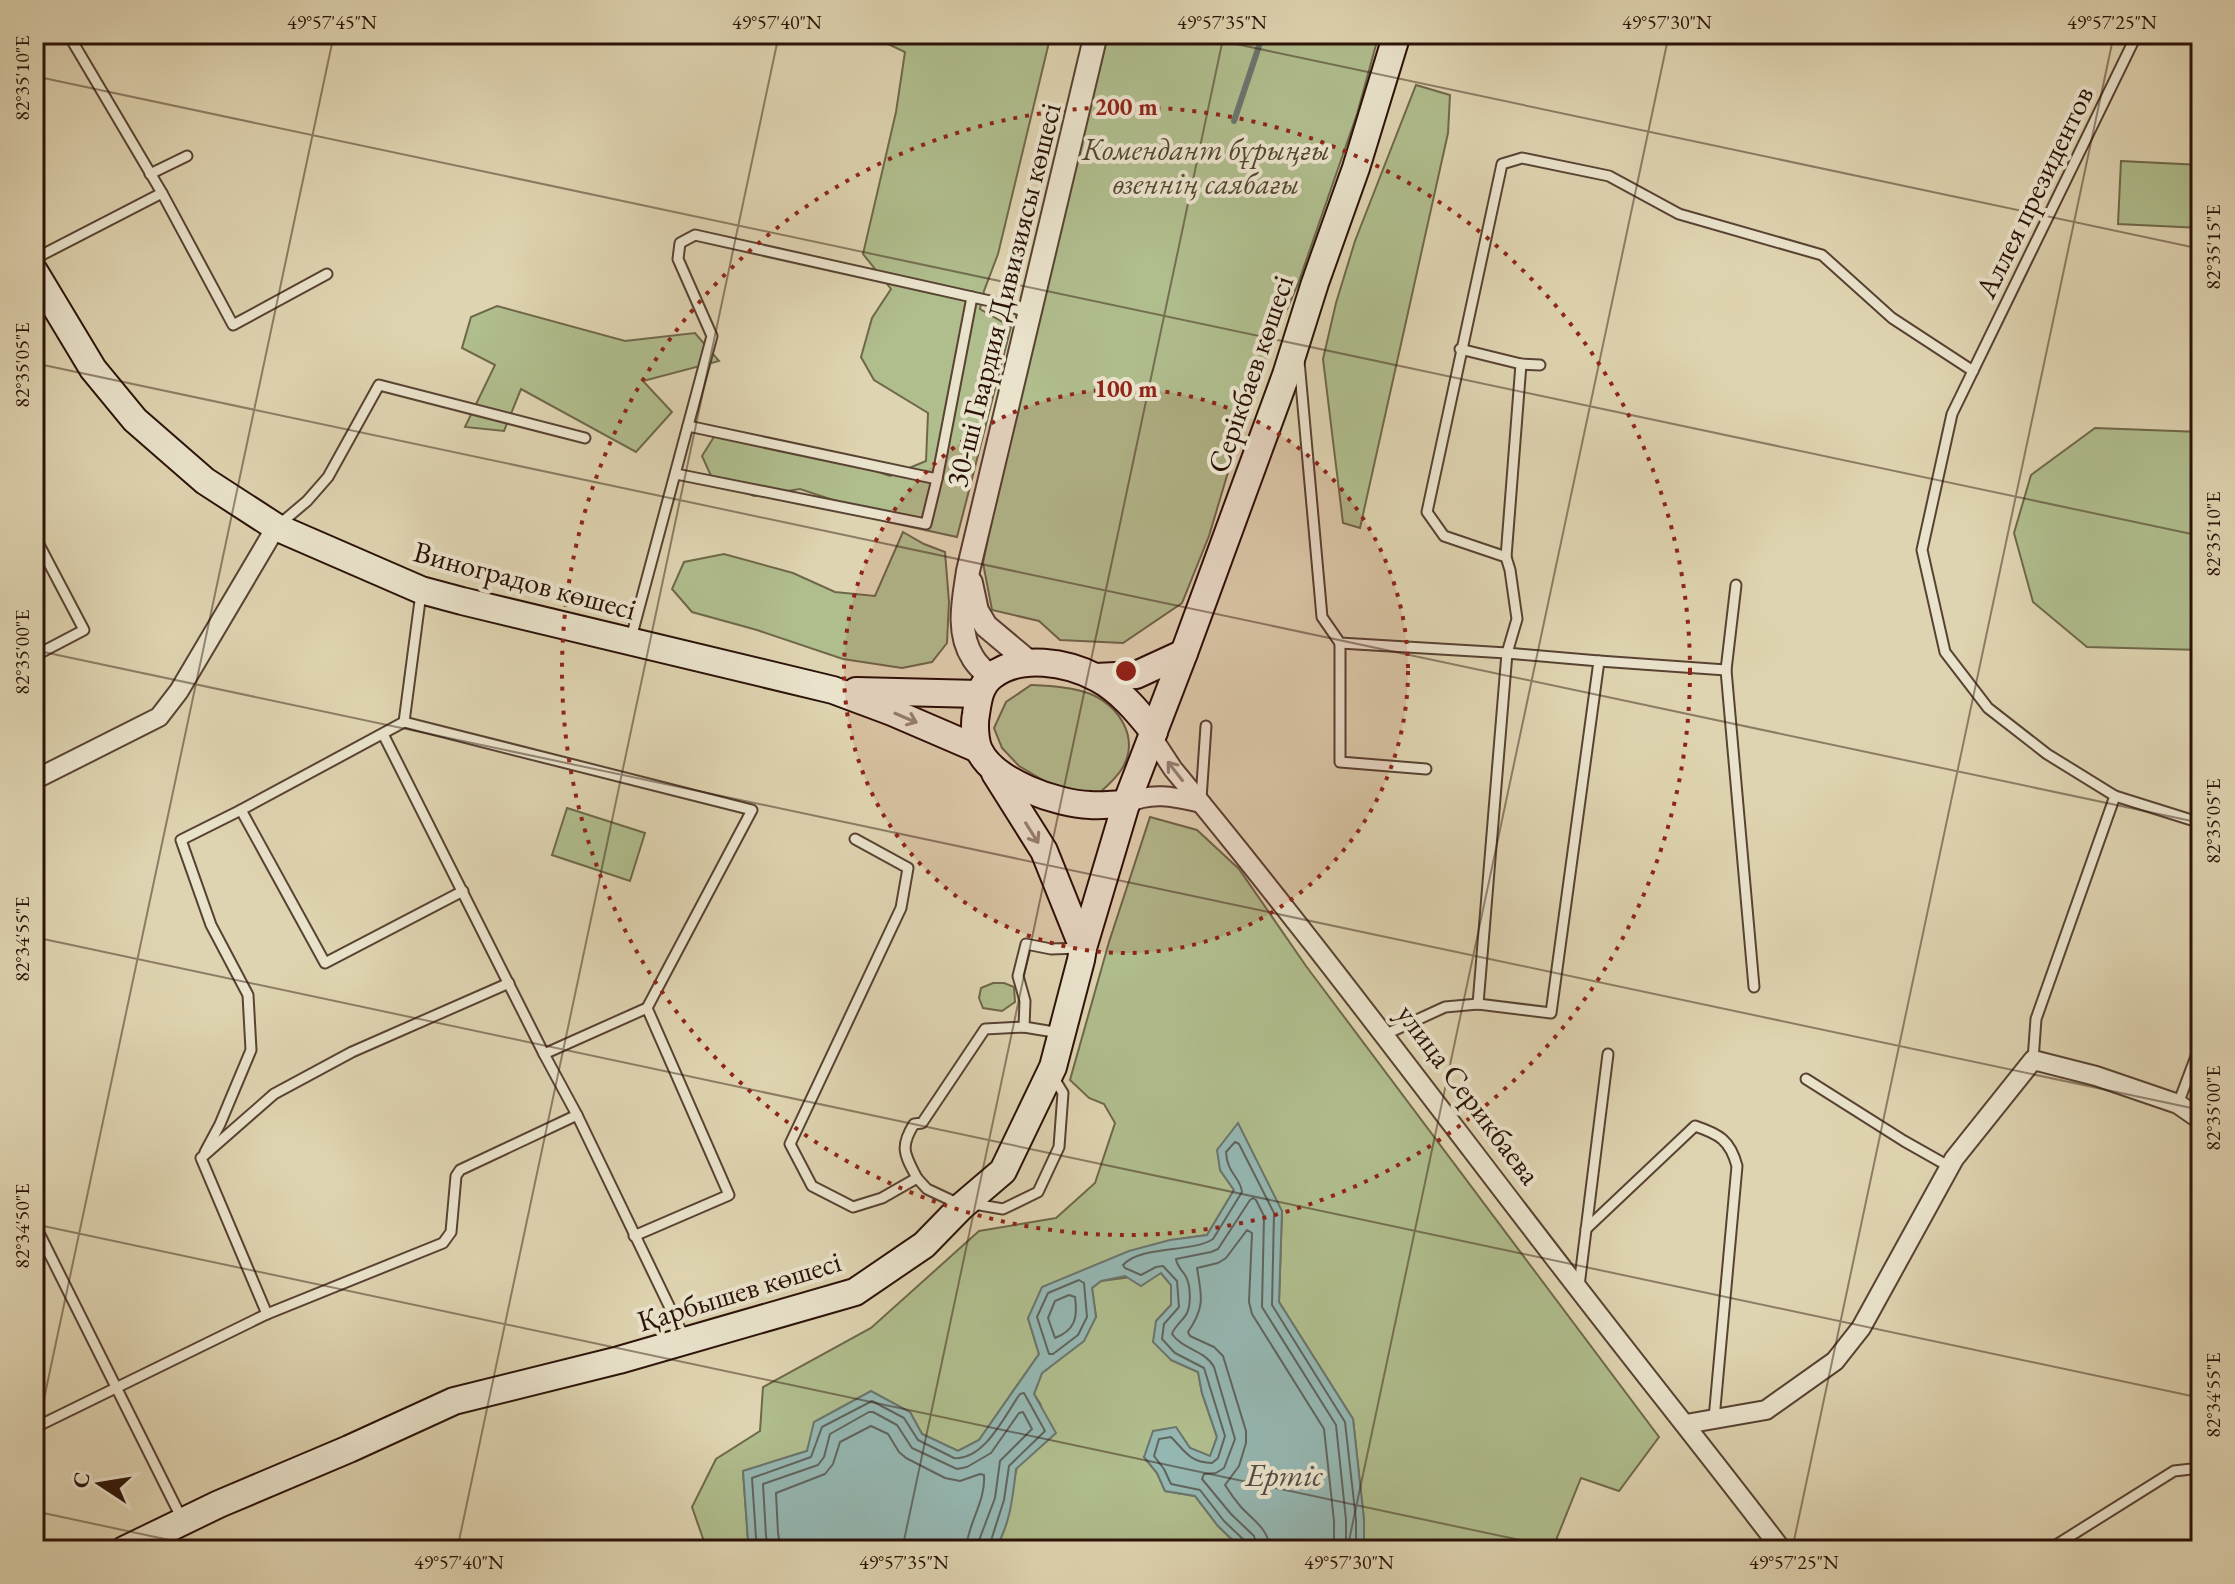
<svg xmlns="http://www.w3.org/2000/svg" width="2235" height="1584" font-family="'EB Garamond',serif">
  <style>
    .green { fill: #b0bd8d; stroke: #6e684a; stroke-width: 2 }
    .water { fill: #95b7b2; stroke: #6b756e; stroke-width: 2 }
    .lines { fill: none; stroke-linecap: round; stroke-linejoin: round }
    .shore { stroke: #60645d; stroke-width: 2 }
    .stream { stroke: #6b756e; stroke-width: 6 }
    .service-casing { stroke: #584232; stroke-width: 13 }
    .minor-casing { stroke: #584232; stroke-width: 22 }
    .tertiary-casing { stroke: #584232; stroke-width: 26 }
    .secondary-casing { stroke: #2b1208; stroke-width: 30 }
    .service { stroke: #eae3cc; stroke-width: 9 }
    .minor { stroke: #eae3cc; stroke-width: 18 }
    .tertiary { stroke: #eae3cc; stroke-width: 22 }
    .secondary { stroke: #eae3cc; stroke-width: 26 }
    .oneway { stroke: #948574 }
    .ticks { fill: none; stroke: #2b1208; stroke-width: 2; stroke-opacity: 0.45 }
    .ring { fill: none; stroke: #8f2418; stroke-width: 4; stroke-dasharray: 4 8 }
    .labels { text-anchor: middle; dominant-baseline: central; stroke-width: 8; stroke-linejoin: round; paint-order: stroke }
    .park-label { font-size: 30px; font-style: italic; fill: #534530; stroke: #eae3cc }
    .street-label { font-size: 30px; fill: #2b1208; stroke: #eae3cc }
    .water-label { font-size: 32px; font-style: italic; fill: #504c44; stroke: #eae3cc }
    .centre { fill: #8f2418; stroke: #eae3cc; stroke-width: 4 }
    .ring-label { font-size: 24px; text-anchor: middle; font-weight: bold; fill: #8f2418; stroke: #eae3cc; stroke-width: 8; stroke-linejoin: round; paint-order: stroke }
    .neatline { fill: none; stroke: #2b1208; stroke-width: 3 }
    .ticks-label { font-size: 20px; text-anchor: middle; fill: #2b1208 }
  </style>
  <rect width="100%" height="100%" fill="#dfd4b1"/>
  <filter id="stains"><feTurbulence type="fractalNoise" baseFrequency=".0025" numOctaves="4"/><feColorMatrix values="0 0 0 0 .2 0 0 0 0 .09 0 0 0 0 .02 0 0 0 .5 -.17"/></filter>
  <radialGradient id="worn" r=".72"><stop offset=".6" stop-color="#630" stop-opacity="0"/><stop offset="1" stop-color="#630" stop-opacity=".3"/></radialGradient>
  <g class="green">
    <path d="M867,34H1051L998,254L984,291L980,309L1011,327L957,537L884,521L842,503L800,489L754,496L712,478L702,456L717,432L801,445L890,476L926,461L928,413L874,380L861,357L872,318L891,289L863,254L896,112L905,52Z"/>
    <path d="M1108,34H1379L1357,114L1298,284L1254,385L1209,536L1182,603L1123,643L1060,640L1039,621L992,610L983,563L998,487Z"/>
    <path d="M1416,85L1450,95L1448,133L1360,528L1343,523L1323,359L1336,303L1355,241Z"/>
    <path d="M2121,161L2201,165V228L2118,224Z"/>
    <path d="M497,306L625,341L695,333L719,361L643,381L672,412L636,452L521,389L504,431L465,427L495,365L462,348L471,317Z"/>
    <path d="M2095,428L2201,432V650L2087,647L2033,602L2014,533L2031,475Z"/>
    <path d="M903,532L924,544L945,552L949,602L947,643L932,662L902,668L843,659L757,630L692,612L672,589L684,562L724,554L793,573L835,592L875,596Z"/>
    <path d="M1031,685C1051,686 1074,687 1093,695C1120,708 1139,738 1123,767C1117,778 1106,787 1097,795L1058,789L1019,766L1002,748L994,728L1006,702Z"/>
    <path d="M567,808L645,833L630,881L552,855Z"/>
    <path d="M1150,817L1197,830L1239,869L1306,966L1659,1437L1619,1491L1581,1478L1552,1550H1364V1520L1353,1419L1279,1302L1282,1211L1220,1170L1234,1190L1207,1235L1167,1241L1028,1318L1039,1354L979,1440L958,1451L922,1434L910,1412L807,1451L743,1471L748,1540L752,1550H707L692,1507L716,1459L760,1431L763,1387L871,1328L979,1231L1056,1218L1095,1183L1115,1123L1104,1104L1089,1098L1070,1080L1109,942Z"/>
    <path d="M993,983H1004L1014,987L1015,1002L1002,1011L983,1008L979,998L981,988Z"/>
    <path d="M1161,1273L1171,1285V1305L1156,1321L1171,1360L1198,1372L1202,1393L1217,1437L1210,1457L1190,1448L1176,1428L1144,1457L1157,1473L1165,1491L1195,1496L1218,1526L1243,1550H1067L1060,1540L1054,1550H994C1010,1527 1010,1498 1016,1471C1021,1449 1033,1426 1041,1405L1034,1394L1042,1373L1061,1358L1096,1317L1092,1288L1101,1281Z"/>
  </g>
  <path class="water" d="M1238,1123L1282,1211L1279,1302L1353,1419L1364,1520V1550H1243L1218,1526L1195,1496L1165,1491L1157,1473L1144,1457L1153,1431L1176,1427L1190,1448L1210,1456L1217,1437L1202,1393L1198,1372L1171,1360L1153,1342L1156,1321L1171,1305V1285L1161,1273L1141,1286L1125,1276L1101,1281L1092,1288L1096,1317L1084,1341L1042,1373L1034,1394L1056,1433L1016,1469C1013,1496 1010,1527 994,1550H752L748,1540L743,1471L807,1451L814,1422L871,1391L910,1412L922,1434L958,1451L979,1440L1039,1354L1028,1318L1042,1287L1129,1251L1170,1240L1207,1235L1234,1190L1220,1170L1217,1150Z"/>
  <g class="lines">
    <g class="shore">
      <path d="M1079,1280L1084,1283L1087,1317L1078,1335L1053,1354H1049L1037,1317L1048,1293Z"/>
      <path d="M1069,1295L1075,1297C1078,1318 1075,1330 1055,1338L1048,1318L1055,1301Z"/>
      <path d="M759,1550L756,1538L752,1478L811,1457L822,1427L872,1401L904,1418L918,1440L954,1458C984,1461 1005,1415 1020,1394L1024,1393L1045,1431L1009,1466L1004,1500L988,1550"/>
      <path d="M769,1550L766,1536L763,1484L818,1465L824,1457L830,1434L869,1412H873L897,1425L912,1448L957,1469L967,1467L991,1453L1019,1413L1023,1412L1032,1429L1000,1461L995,1498L978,1543V1550"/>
      <path d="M781,1550L778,1533L776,1493L825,1474L833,1464L840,1442L871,1426L888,1434L899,1452L906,1458L945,1478L960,1481L980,1474L984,1475C986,1502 967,1524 966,1550"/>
      <path d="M1248,1550L1246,1542L1224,1521L1200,1490L1171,1484L1164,1469L1154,1456L1159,1439L1171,1437C1185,1451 1189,1462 1212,1463L1218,1458L1225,1436L1204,1368L1175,1353L1162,1339L1164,1324L1179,1307L1177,1281L1163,1266L1156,1267L1141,1275L1125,1268L1123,1265C1141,1245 1192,1253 1213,1239L1242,1192C1240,1176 1227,1174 1226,1152L1235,1142L1239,1144L1274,1213L1272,1305L1345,1422L1356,1520V1550"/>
      <path d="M1258,1550L1254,1536L1231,1514L1202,1479L1204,1474L1216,1473L1224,1468L1235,1439L1214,1367C1205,1350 1183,1350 1172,1334C1175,1325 1183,1321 1187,1313C1191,1304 1191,1284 1185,1275C1181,1269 1177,1266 1176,1259L1211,1252L1218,1249L1250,1200L1253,1198L1256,1200L1264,1216L1262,1307L1336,1425L1346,1520V1550"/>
      <path d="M1270,1550C1269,1529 1254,1521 1241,1507C1235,1500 1230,1493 1225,1485L1239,1466L1246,1443V1431L1223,1356L1214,1347L1190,1336L1188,1332C1205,1307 1202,1297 1197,1268L1218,1263L1226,1258L1247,1230L1252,1233L1249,1302L1252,1314L1324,1429L1334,1521V1550"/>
    </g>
    <path class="stream" d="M1234,121L1263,34"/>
    <g class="service-casing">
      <g id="service">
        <path d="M2137,34L1952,414L1922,550L1945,652L1988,708L2047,754L2115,796L2201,823"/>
        <path d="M150,174L187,156"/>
        <path d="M162,193L233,325L327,274"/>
        <path d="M34,259L162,193L68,34"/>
        <path d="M1460,349L1521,364L1540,365"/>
        <path d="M1299,361L1322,617L1340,643L1507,653L1599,661L1551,1013L1478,1004L1445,1007L1384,1035"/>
        <path d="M688,426L937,479L972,297"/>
        <path d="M676,474L926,524L937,479"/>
        <path d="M281,523L307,501L328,477L379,385L585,438"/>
        <path d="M34,535L84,630L42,652"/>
        <path d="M1506,557L1521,364"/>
        <path d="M421,593L404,722L752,810L647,1008"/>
        <path d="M631,638L712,336L678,259L680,243L695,235L999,303L1029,313"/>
        <path d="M1340,643V762L1426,769"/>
        <path d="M1599,661L1726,670L1736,585"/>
        <path d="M1726,670L1754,987"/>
        <path d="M404,722L241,810L325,963L463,891"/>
        <path d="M383,734L544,1054L577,1115L685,1339"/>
        <path d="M1201,799L1206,726"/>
        <path d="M855,839L908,868L901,908L790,1144L812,1186L853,1207L882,1198L917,1178L927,1189L959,1204"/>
        <path d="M1478,1004L1507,653L1517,619L1510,570L1506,557L1444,536L1427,512L1502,164L1522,158L1609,176L1679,214L1822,255L1892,318L1973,371"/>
        <path d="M1024,1027L1025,1001L1018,976L1026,944L1051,949L1081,948"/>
        <path d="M544,1054L647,1008L729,1195L634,1236"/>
        <path d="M2033,1060L2036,1019L2115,796"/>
        <path d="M1806,1079L1904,1141L1950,1167"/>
        <path d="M2178,1104L2201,1043"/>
        <path d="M205,1152L220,1124L251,1050L248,995L211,925L181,840L241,810"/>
        <path d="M917,1178C905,1155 899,1148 914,1124L922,1123L985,1029L1024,1027L1060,1033"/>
        <path d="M974,1204L1003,1209L1038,1192L1059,1147L1063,1093L1052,1075"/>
        <path d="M1586,1229L1695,1126C1719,1134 1730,1140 1737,1166L1714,1419"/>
        <path d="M34,1231L40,1235L182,1519"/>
        <path d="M1579,1286L1608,1054"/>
        <path d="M267,1314L201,1158L274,1094L352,1052L509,983"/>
        <path d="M34,1428L267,1314L443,1243L451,1232L456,1176L460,1170L577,1115"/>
        <path d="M2048,1550L2174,1471L2200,1468"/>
      </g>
    </g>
    <g class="minor-casing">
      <g id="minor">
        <path d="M1152,737L1173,769C1313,938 1443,1114 1577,1287C1645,1375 1714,1461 1782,1550"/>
        <path d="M34,780L159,717L179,691L276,527"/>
        <path d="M1126,804C1151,791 1175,797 1201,803"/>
        <path d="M1686,1424L1766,1410L1835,1361L1861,1328L1954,1159L2033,1060L2096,1076L2178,1104L2201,1120"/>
        <path d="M2200,1468L2201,1466"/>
      </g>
    </g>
    <g class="tertiary-casing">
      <g id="tertiary">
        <path d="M971,583L977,611L986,626L1029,662"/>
        <path d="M990,677C984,671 977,665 973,658C956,632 964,599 968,571L1096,34"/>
      </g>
    </g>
    <g class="secondary-casing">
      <g id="secondary">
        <path d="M34,271L93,369L135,420L205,481L276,527L421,590L462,601L833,690L892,712L978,749"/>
        <path d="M1096,677L1136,675L1184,653"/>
        <path d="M856,691L979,694"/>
        <path d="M995,773L1044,851L1083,948"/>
        <path d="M1126,804C1114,804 1102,806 1090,805C1057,804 994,782 979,750C975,741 974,724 976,714C978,700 980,685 992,676C1020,654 1067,662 1097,678C1120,690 1138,712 1154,732"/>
        <path d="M124,1550L219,1504L349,1449L454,1401L619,1360L855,1292L924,1245L962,1206L1003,1171L1053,1067L1081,960L1083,948L1126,804L1184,653L1286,375L1315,283L1356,168L1397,34"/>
      </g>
    </g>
    <use href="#service" class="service"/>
    <use href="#minor" class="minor"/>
    <use href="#tertiary" class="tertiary"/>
    <use href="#secondary" class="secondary"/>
  </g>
  <defs><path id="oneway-shaft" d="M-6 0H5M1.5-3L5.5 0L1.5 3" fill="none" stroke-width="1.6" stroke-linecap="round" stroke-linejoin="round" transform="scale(2)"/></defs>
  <g class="oneway">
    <use href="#oneway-shaft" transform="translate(906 718) rotate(23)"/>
    <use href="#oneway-shaft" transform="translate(1175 771) rotate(-128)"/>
    <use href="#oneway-shaft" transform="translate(1032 833) rotate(58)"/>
  </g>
  <path class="ticks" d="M1189,34L2201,249M34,76L2201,536M34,363L2201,823M34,650L2201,1110M34,937L2201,1398M34,1224L1567,1550M34,1446L334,34M34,1511L216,1550M457,1550L779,34M902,1550L1224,34M1347,1550L1669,34M1792,1550L2114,34"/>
  <circle cx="1126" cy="671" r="282" fill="#8f2418" fill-opacity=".12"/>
  <g class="ring">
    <circle cx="1126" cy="671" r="282"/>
    <circle cx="1126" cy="671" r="564"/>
  </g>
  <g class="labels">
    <g class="park-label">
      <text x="1206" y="149">Комендант бұрыңғы<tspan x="1206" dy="34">өзеннің саябағы</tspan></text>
    </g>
    <g class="street-label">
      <text transform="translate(2034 192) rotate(-64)">Аллея президентов</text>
      <text transform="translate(1003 295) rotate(-76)">30-ші Гвардия Дивизиясы көшесі</text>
      <text transform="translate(1250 374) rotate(-71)">Серікбаев көшесі</text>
      <text transform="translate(525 580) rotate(15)">Виноградов көшесі</text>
      <text transform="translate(1469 1094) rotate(53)">улица Серикбаева</text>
      <text transform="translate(739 1291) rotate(-17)">Қарбышев көшесі</text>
    </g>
    <g class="water-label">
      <text x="1284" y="1475">Ертіс</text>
    </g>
  </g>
  <circle cx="1126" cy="671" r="12" class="centre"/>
  <g class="ring-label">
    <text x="1126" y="115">200 m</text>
    <text x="1126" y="397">100 m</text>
  </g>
  <rect width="2235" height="1584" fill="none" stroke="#dfd4b1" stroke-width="88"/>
  <g transform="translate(100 1484) rotate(282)" stroke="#eae3cc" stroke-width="6" paint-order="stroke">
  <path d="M0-6L14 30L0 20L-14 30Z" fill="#2b1208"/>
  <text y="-12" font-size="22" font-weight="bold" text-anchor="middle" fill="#2b1208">С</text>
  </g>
  <rect x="44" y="44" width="2147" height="1496" class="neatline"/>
  <g class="ticks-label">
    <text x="332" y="29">49°57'45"N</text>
    <text x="777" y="29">49°57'40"N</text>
    <text x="1222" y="29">49°57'35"N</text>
    <text x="1667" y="29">49°57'30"N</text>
    <text x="2112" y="29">49°57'25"N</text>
    <text transform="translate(22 78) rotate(-90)" y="7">82°35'10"E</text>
    <text transform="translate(2213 247) rotate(-90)" y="7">82°35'15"E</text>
    <text transform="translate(22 365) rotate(-90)" y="7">82°35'05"E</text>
    <text transform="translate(2213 534) rotate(-90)" y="7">82°35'10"E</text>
    <text transform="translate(22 652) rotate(-90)" y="7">82°35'00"E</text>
    <text transform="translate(2213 821) rotate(-90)" y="7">82°35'05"E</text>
    <text transform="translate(22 939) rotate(-90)" y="7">82°34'55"E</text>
    <text transform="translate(2213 1108) rotate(-90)" y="7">82°35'00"E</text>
    <text transform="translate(22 1226) rotate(-90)" y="7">82°34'50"E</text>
    <text transform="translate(2213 1395) rotate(-90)" y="7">82°34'55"E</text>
    <text x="459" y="1569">49°57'40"N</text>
    <text x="904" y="1569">49°57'35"N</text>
    <text x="1349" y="1569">49°57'30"N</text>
    <text x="1794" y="1569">49°57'25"N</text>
  </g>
  <rect width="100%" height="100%" filter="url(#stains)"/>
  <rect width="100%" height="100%" fill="url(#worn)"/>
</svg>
